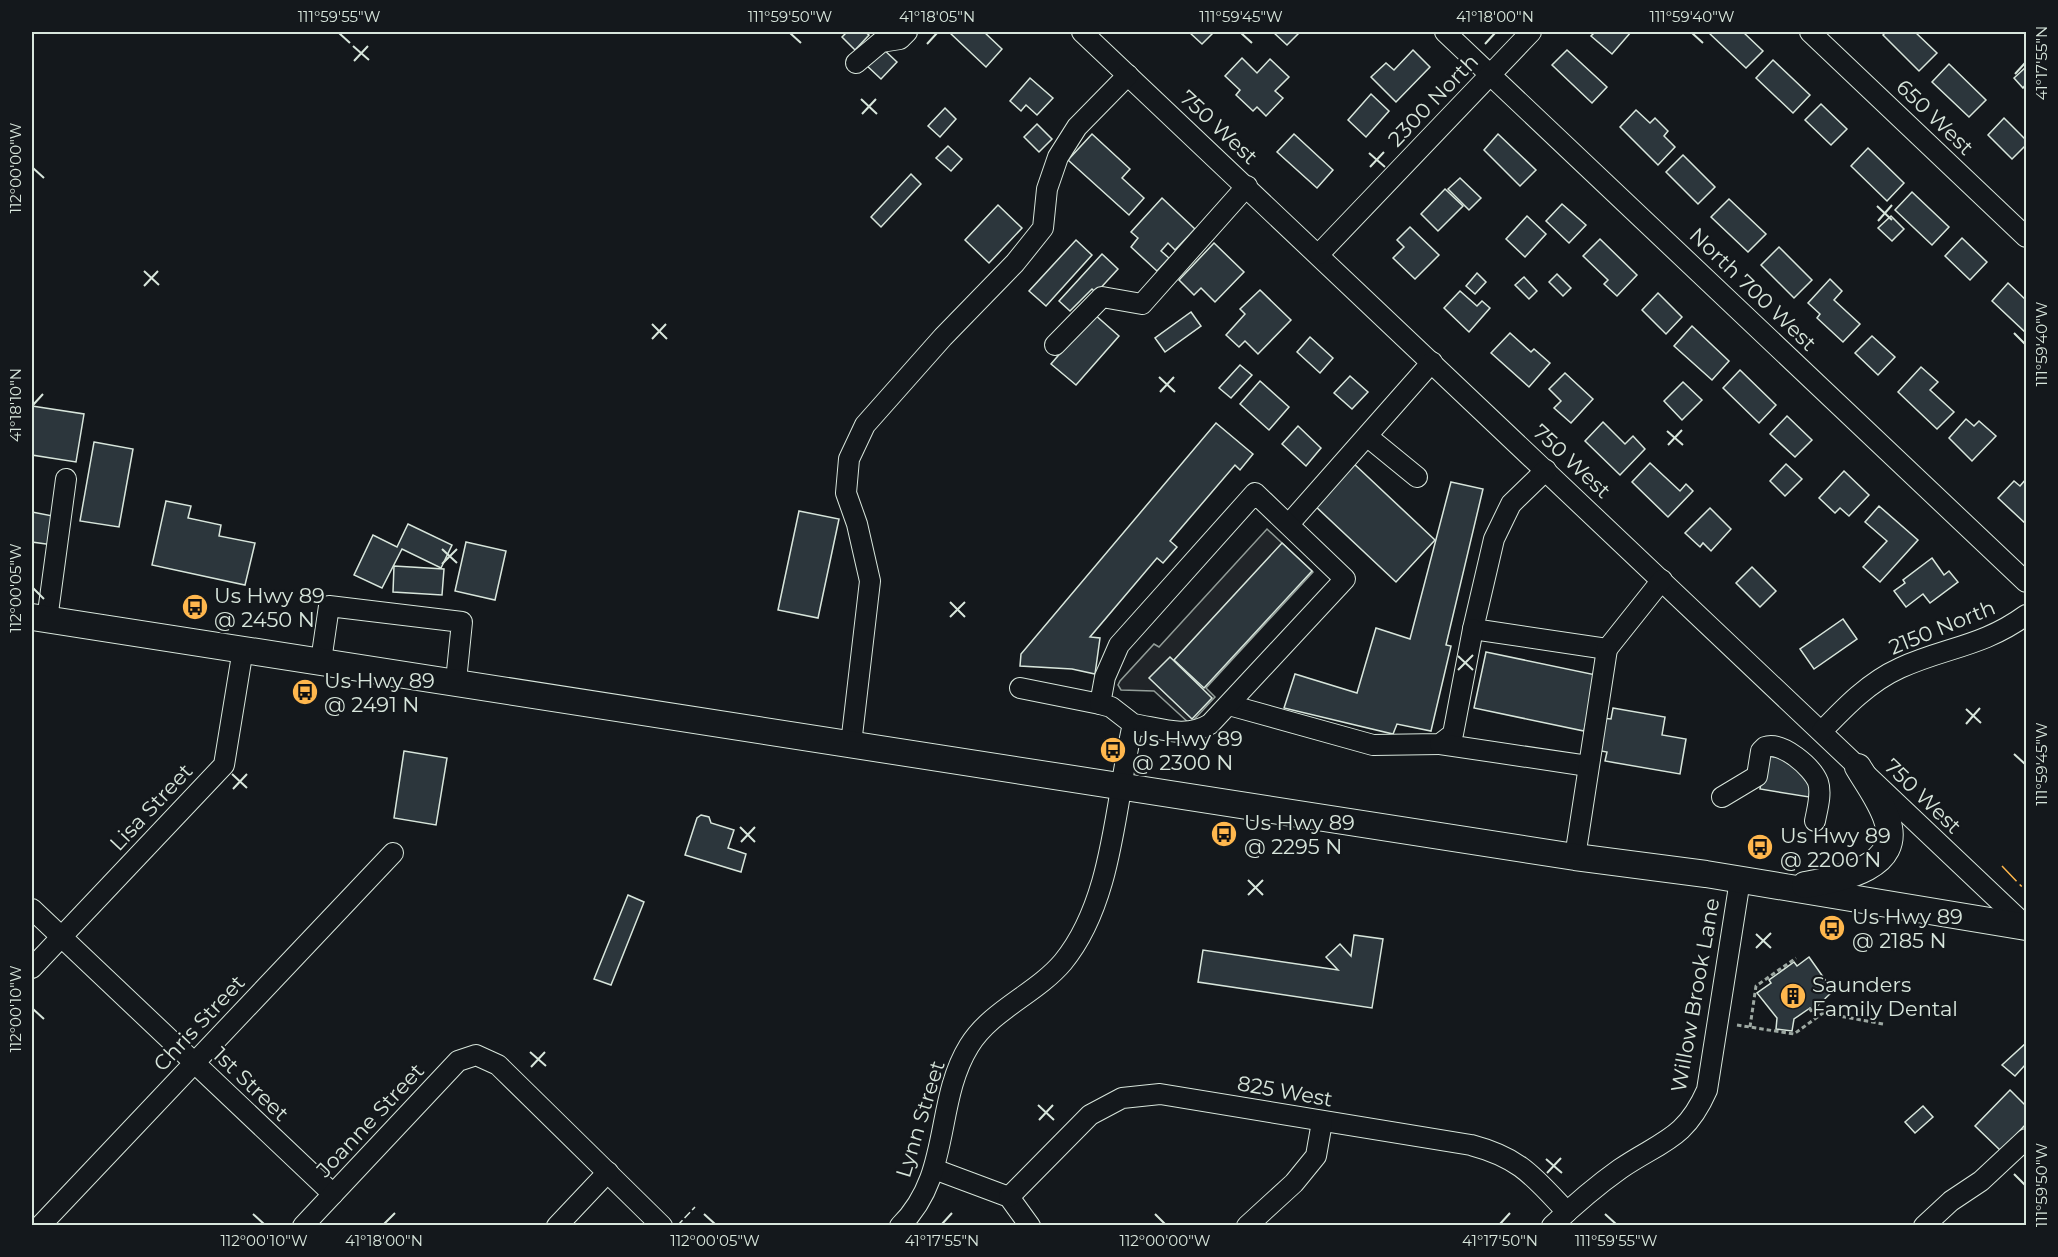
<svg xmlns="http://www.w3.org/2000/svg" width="2058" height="1257" font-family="Montserrat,sans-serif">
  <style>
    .green { fill: #202428; stroke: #939e99; stroke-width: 1.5 }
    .building { fill: #2c363c; stroke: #d8e6dc; stroke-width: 1.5 }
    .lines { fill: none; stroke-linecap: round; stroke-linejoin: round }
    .minor-casing { stroke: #d8e6dc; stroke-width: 22 }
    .major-casing { stroke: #d8e6dc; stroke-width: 28 }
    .path { stroke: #9da8a2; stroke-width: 3; stroke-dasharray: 4.5 3; stroke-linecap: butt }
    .minor { stroke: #14181c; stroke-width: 20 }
    .major { stroke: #14181c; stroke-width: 26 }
    .fence { stroke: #d8e6dc; stroke-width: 1.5; stroke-dasharray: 8 3; stroke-linecap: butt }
    .power { stroke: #ffb74d; stroke-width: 1.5; stroke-dasharray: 21 4.5 3 4.5; stroke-linecap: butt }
    .ticks { fill: none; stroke: #d8e6dc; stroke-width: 2 }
    .labels { text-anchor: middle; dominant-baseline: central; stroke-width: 4.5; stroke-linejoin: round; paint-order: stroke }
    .street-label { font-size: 21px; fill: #d8e6dc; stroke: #14181c }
    .poi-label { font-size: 21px; fill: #d8e6dc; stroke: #14181c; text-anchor: start }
    .neatline { fill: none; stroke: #d8e6dc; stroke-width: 2 }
    .ticks-label { font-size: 15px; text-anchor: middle; fill: #d8e6dc }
  </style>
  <rect width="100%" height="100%" fill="#14181c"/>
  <path class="green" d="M1267,529L1313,572L1206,688L1215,697L1190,724L1154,691L1121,690L1118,685L1120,681L1154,644L1159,647Z"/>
  <g class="building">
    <path d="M847,32H865L869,35L855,50L842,37Z"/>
    <path d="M949,32H984L1002,49L986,67Z"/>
    <path d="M1189,32H1214L1202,44Z"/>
    <path d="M1273,32H1300L1287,45Z"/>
    <path d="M1595,32H1631L1612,54L1591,36Z"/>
    <path d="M1743,32L1763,51L1746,68L1709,33Z"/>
    <path d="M1886,32H1915L1937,53L1919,71L1883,35Z"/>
    <path d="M881,47L897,62L881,79L865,64Z"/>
    <path d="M1413,50L1430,67L1396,102L1371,77L1386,63L1394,70Z"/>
    <path d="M1567,50L1607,87L1592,103L1552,65Z"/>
    <path d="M1242,58L1257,73L1270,59L1289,77L1275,91L1283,98L1266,116L1257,107L1253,111L1236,95L1240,90L1225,76Z"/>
    <path d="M1773,60L1810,95L1793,113L1756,78Z"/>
    <path d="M1949,64L1986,100L1969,117L1932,82Z"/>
    <path d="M2026,67V84L2023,88L2014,78Z"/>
    <path d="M1030,78L1053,98L1037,115L1026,105L1021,111L1010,101Z"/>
    <path d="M1371,94L1389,111L1366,137L1348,120Z"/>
    <path d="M1821,104L1847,129L1831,145L1805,120Z"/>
    <path d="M945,108L956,119L940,137L928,126Z"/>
    <path d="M1636,110L1650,123L1655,118L1668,131L1664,136L1675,147L1658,165L1620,127Z"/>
    <path d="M2004,118L2026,140V145L2012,159L1988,135Z"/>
    <path d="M1037,124L1052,139L1039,152L1024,137Z"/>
    <path d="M1092,134L1130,169L1122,178L1144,198L1129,215L1068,160Z"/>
    <path d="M1294,134L1333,170L1317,188L1277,152Z"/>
    <path d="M1498,134L1536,170L1520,186L1484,150Z"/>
    <path d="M948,146L962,159L951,171L936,158Z"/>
    <path d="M1868,148L1904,183L1887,201L1851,166Z"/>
    <path d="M1683,155L1715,187L1698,204L1666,172Z"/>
    <path d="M911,174L921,184L881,227L871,217Z"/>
    <path d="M1460,178L1481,198L1469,210L1448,189Z"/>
    <path d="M1445,189L1463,206L1438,231L1421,214Z"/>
    <path d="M1912,192L1949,227L1932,245L1895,210Z"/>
    <path d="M1162,198L1195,229L1175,250L1168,243L1161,251L1169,258L1157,271L1131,247L1138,238L1131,232Z"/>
    <path d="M1729,199L1766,234L1748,252L1711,217Z"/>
    <path d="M1562,204L1586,225L1569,243L1546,221Z"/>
    <path d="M998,205L1022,228L989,263L965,240Z"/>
    <path d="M1527,216L1546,234L1525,257L1506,239Z"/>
    <path d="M1891,216L1904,229L1892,241L1878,228Z"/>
    <path d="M1410,227L1439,255L1415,279L1393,258L1404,247L1397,240Z"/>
    <path d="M1962,238L1987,262L1970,280L1945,256Z"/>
    <path d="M1600,239L1637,275L1617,296L1604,284L1608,280L1583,256Z"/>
    <path d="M1076,240L1092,255L1046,306L1029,291Z"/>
    <path d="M1214,243L1244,272L1215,302L1201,288L1194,295L1179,280Z"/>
    <path d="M1779,247L1812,280L1794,298L1761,265Z"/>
    <path d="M1102,254L1118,269L1096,293L1092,289L1070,311L1059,301Z"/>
    <path d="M1477,273L1486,282L1475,294L1466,286Z"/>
    <path d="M1557,274L1571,288L1563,296L1549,282Z"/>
    <path d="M1524,277L1537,291L1529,299L1515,285Z"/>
    <path d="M1830,279L1842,291L1834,300L1860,324L1843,342L1817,318L1820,314L1808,303Z"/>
    <path d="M2008,283L2026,300L2025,332L1992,301Z"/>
    <path d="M1260,290L1291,320L1258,354L1245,341L1239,347L1226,335L1245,314L1240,309Z"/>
    <path d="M1460,291L1477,306L1482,301L1490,308L1469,332L1444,308Z"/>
    <path d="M1658,293L1682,317L1666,334L1642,310Z"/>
    <path d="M1191,312L1201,326L1165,352L1155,338Z"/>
    <path d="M1094,314L1119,336L1076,385L1051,364Z"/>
    <path d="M1692,326L1729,361L1712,380L1674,346Z"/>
    <path d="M1510,333L1531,352L1534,349L1550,363L1529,387L1491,353Z"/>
    <path d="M1872,336L1895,357L1878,375L1855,353Z"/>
    <path d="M1310,337L1333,358L1320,373L1297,352Z"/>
    <path d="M1240,365L1252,375L1231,398L1219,388Z"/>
    <path d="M1921,367L1938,382L1930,390L1954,412L1937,429L1898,392Z"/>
    <path d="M1740,370L1776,405L1759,423L1723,388Z"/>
    <path d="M1565,373L1593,399L1571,423L1554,408L1561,401L1549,389Z"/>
    <path d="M1350,376L1368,392L1352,409L1334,393Z"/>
    <path d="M1260,381L1289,407L1269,430L1240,404Z"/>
    <path d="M1683,382L1702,400L1682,420L1664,401Z"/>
    <path d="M32,406L84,414L76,462L32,455Z"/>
    <path d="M1787,416L1812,440L1795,457L1770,434Z"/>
    <path d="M1966,419L1974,426L1979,421L1996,436L1972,461L1949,438Z"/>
    <path d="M1603,422L1625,444L1633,436L1645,449L1620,475L1585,441Z"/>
    <path d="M1216,423L1253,454L1240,470L1235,465L1170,541L1177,547L1163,563L1157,558L1090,637L1100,638L1095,674L1072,669L1020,666L1021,654Z"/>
    <path d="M1298,426L1321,448L1306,466L1282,444Z"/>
    <path d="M94,442L133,449L119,527L80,521Z"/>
    <path d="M1352,462L1435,540L1396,582L1313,504Z"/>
    <path d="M1650,463L1680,491L1686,484L1693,491L1668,517L1632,482Z"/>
    <path d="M1786,464L1802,479L1785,496L1770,481Z"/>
    <path d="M1844,471L1869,495L1849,516L1840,508L1835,513L1819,498Z"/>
    <path d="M2026,479V524L1998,498L2014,481L2020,486Z"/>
    <path d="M1451,482L1483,489L1446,645L1451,646L1431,731L1397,724L1393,734L1284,708L1295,674L1357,693L1376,628L1410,639Z"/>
    <path d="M166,501L191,506L188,518L221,525L219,536L255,543L245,585L152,565Z"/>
    <path d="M1879,506L1918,540L1880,582L1863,567L1887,541L1865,522Z"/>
    <path d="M1710,508L1731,529L1711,551L1703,543L1700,547L1685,533Z"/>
    <path d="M799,511L839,519L818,618L778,610Z"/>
    <path d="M32,512L58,517L53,545L32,542Z"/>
    <path d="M408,524L452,545L441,568L402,549L382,588L354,575L373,535L397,547Z"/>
    <path d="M466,542L506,551L495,600L455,591Z"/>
    <path d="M1282,543L1312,571L1204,688L1174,660Z"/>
    <path d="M1932,558L1944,575L1949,571L1958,582L1930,603L1923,594L1906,607L1894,591L1905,583L1903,580Z"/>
    <path d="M394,566L444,569L442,595L393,592Z"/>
    <path d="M1752,567L1776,591L1760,607L1736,583Z"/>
    <path d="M1843,619L1857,639L1814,669L1800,649Z"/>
    <path d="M1486,652L1596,675L1584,731L1474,708Z"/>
    <path d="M1170,657L1212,698L1192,719L1149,678Z"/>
    <path d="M1613,708L1665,717L1662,735L1686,739L1680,774L1605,761L1607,752L1596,750L1601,718L1611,719Z"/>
    <path d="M404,751L447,758L436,825L394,818Z"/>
    <path d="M1775,754L1787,756L1812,781L1809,797L1760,789L1764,765L1769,756L1774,757Z"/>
    <path d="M701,815L709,817L711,823L734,830L728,848L746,854L741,872L685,855L697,818Z"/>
    <path d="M628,895L644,902L611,985L594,979Z"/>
    <path d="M1354,935L1383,939L1372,1008L1198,982L1203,950L1338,970L1326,957L1340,944L1351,956Z"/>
    <path d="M1809,957L1833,991L1812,1011L1810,1008L1794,1019L1792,1031L1776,1029L1777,1018L1757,993L1771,983L1769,980L1794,962L1797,966Z"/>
    <path d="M2026,1043V1064L2015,1076L2002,1065Z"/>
    <path d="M2010,1090L2026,1106V1124L2001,1151L1975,1126Z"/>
    <path d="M1923,1106L1933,1117L1915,1133L1905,1122Z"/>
  </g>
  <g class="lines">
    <g class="minor-casing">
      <g id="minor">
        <path d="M1082,32L2026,926"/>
        <path d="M1445,32L2026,582"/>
        <path d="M1810,32L2026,237"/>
        <path d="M856,63L881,42L900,39L907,32"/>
        <path d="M1319,254L1531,32"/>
        <path d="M1055,345L1102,297L1142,304L1247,186"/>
        <path d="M1368,437L1417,477"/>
        <path d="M1546,470L1511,504L1494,539L1473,629L1607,649L1662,580"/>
        <path d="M1289,524L1432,362"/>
        <path d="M47,620L66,479"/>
        <path d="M321,661L329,606L462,622L456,681"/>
        <path d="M1020,688L1100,704"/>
        <path d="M1229,705L1373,745L1440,744L1453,734L1473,629"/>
        <path d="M1822,731C1845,707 1869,682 1900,668C1946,647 1982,647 2026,615"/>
        <path d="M851,744L870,581L857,524L846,493L849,459L865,425L943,337L1015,263L1043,228L1047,189L1058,157L1077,127L1128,75"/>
        <path d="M1440,744L1588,766"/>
        <path d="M1722,797L1757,776L1761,751L1765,747C1782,741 1812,767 1818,782C1822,794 1817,810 1815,821"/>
        <path d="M1575,857L1607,649"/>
        <path d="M32,909L333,1194"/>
        <path d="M32,968L224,765L243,649"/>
        <path d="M934,1169L1009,1197L1030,1226"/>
        <path d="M1009,1197L1090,1115L1122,1098L1160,1094L1471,1145C1520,1158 1533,1176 1567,1212"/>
        <path d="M40,1226L393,853"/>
        <path d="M303,1226L458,1061L476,1055L498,1065L662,1226"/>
        <path d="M557,1226L608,1172"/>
        <path d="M900,1226C952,1175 934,1103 969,1046C991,1010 1036,994 1063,962C1114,900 1115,800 1133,724L1111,707L1100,704L1105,677L1119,645L1255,493L1345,579L1210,724C1187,739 1159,728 1133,724"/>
        <path d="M1247,1226L1294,1183L1316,1156L1322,1122"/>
        <path d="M1552,1226C1573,1206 1596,1186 1620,1169C1661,1141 1685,1140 1707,1090L1740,880"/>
        <path d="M1924,1226L1951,1201L1981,1181L2026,1139"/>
      </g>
    </g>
    <g class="major-casing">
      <g id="major">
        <path d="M32,617L1575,857L1706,874L2026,927"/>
        <path d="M1805,885C1837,879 1904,869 1887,820C1881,801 1868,784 1858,767"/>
      </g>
    </g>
    <g class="path">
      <path d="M1809,1008L1817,1018"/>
      <path d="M1737,1025L1794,1034L1823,1013L1883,1024"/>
      <path d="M1750,1027L1756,986L1796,958"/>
    </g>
    <use href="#minor" class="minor"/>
    <use href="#major" class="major"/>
    <path class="fence" d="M677,1226L695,1207"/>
    <path class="power" d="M2002,866L2026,891"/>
  </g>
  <path class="ticks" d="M339,33L350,43M790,33L801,43M1241,33L1252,43M1692,33L1703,43M927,44L937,33M1485,44L1495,33M353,46L369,60M354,61L368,46M2015,74L2025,63M861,99L877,114M862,114L876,99M1369,153L1385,167M1370,167L1384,152M33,168L44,178M1877,206L1892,220M1878,221L1892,205M144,271L159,285M144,286L158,271M652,324L667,339M2014,333L2025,344M652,339L666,324M1159,377L1175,392M1160,392L1174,377M33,405L43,394M1667,431L1683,445M1668,445L1682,430M442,549L457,563M442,564L457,549M33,588L44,599M950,602L965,617M950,617L965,602M1458,656L1473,670M1458,670L1473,655M1966,709L1981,723M1966,724L1980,708M2014,754L2025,764M232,774L247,788M233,789L247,774M740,827L755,842M741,842L755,827M1248,880L1263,895M1248,895L1263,880M1756,934L1771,948M1756,948L1771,933M33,1009L44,1019M530,1052L546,1066M531,1067L545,1052M1038,1105L1054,1120M1039,1120L1053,1105M1546,1159L1562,1173M1547,1173L1561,1158M2014,1174L2025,1185M253,1214L264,1224M704,1214L715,1224M1155,1214L1165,1224M1605,1214L1616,1224M384,1224L395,1213M942,1224L952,1213M1500,1224L1510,1213"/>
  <defs>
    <g id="bus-disc" transform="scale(1.35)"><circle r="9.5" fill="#ffb74d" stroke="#14181c"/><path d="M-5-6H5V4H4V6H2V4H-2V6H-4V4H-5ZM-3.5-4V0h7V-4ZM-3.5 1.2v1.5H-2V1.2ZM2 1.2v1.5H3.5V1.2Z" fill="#111"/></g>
    <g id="building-disc" transform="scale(1.35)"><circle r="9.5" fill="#ffb74d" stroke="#14181c"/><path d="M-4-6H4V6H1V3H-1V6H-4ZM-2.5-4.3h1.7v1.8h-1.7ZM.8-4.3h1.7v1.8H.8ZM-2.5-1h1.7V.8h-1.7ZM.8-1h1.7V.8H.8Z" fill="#111"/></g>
  </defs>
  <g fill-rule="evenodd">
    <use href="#bus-disc" x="195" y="607"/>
    <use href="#bus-disc" x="305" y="692"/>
    <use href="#bus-disc" x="1113" y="750"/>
    <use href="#bus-disc" x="1224" y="834"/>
    <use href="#bus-disc" x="1760" y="847"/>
    <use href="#bus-disc" x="1832" y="928"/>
    <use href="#building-disc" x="1793" y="996"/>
  </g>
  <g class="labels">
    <g class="street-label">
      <text transform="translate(1433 100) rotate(-46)">2300 North</text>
      <text transform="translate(1935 117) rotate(44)">650 West</text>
      <text transform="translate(1219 127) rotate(43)">750 West</text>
      <text transform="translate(1753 289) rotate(44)">North 700 West</text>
      <text transform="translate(1572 461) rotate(43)">750 West</text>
      <text transform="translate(1942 627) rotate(-22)">2150 North</text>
      <text transform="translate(1923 796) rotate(44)">750 West</text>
      <text transform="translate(151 807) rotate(-47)">Lisa Street</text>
      <text transform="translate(1695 995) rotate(-80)">Willow Brook Lane</text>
      <text transform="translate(199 1023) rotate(-47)">Chris Street</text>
      <text transform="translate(251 1084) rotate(44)">1st Street</text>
      <text transform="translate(1285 1091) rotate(10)">825 West</text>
      <text transform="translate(920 1119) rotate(-73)">Lynn Street</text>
      <text transform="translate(370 1120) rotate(-47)">Joanne Street</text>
    </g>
    <g class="poi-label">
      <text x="214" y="595">Us Hwy 89<tspan x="214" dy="24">@ 2450 N</tspan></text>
      <text x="324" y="680">Us Hwy 89<tspan x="324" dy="24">@ 2491 N</tspan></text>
      <text x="1132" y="738">Us Hwy 89<tspan x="1132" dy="24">@ 2300 N</tspan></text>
      <text x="1244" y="822">Us Hwy 89<tspan x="1244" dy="24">@ 2295 N</tspan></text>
      <text x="1780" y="835">Us Hwy 89<tspan x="1780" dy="24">@ 2200 N</tspan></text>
      <text x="1852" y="916">Us Hwy 89<tspan x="1852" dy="24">@ 2185 N</tspan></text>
      <text x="1812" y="984">Saunders<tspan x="1812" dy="24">Family Dental</tspan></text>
    </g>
  </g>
  <rect width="2058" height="1257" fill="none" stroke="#14181c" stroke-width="66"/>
  <rect x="33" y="33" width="1992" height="1191" class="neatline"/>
  <g class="ticks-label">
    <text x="339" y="22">111°59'55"W</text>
    <text x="790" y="22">111°59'50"W</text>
    <text x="937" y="22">41°18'05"N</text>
    <text x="1241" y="22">111°59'45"W</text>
    <text x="1495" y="22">41°18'00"N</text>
    <text x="1692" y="22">111°59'40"W</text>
    <text transform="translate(2042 63) rotate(-90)" y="5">41°17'55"N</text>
    <text transform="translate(16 168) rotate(-90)" y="5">112°00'00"W</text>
    <text transform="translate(2042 344) rotate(-90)" y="5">111°59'40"W</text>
    <text transform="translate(16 405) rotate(-90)" y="5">41°18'10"N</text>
    <text transform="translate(16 588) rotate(-90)" y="5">112°00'05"W</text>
    <text transform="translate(2042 764) rotate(-90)" y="5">111°59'45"W</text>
    <text transform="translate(16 1009) rotate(-90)" y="5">112°00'10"W</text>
    <text transform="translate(2042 1185) rotate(-90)" y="5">111°59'50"W</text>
    <text x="264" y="1246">112°00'10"W</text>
    <text x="384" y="1246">41°18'00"N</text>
    <text x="715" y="1246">112°00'05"W</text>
    <text x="942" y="1246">41°17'55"N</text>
    <text x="1165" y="1246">112°00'00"W</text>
    <text x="1500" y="1246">41°17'50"N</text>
    <text x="1616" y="1246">111°59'55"W</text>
  </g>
</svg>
